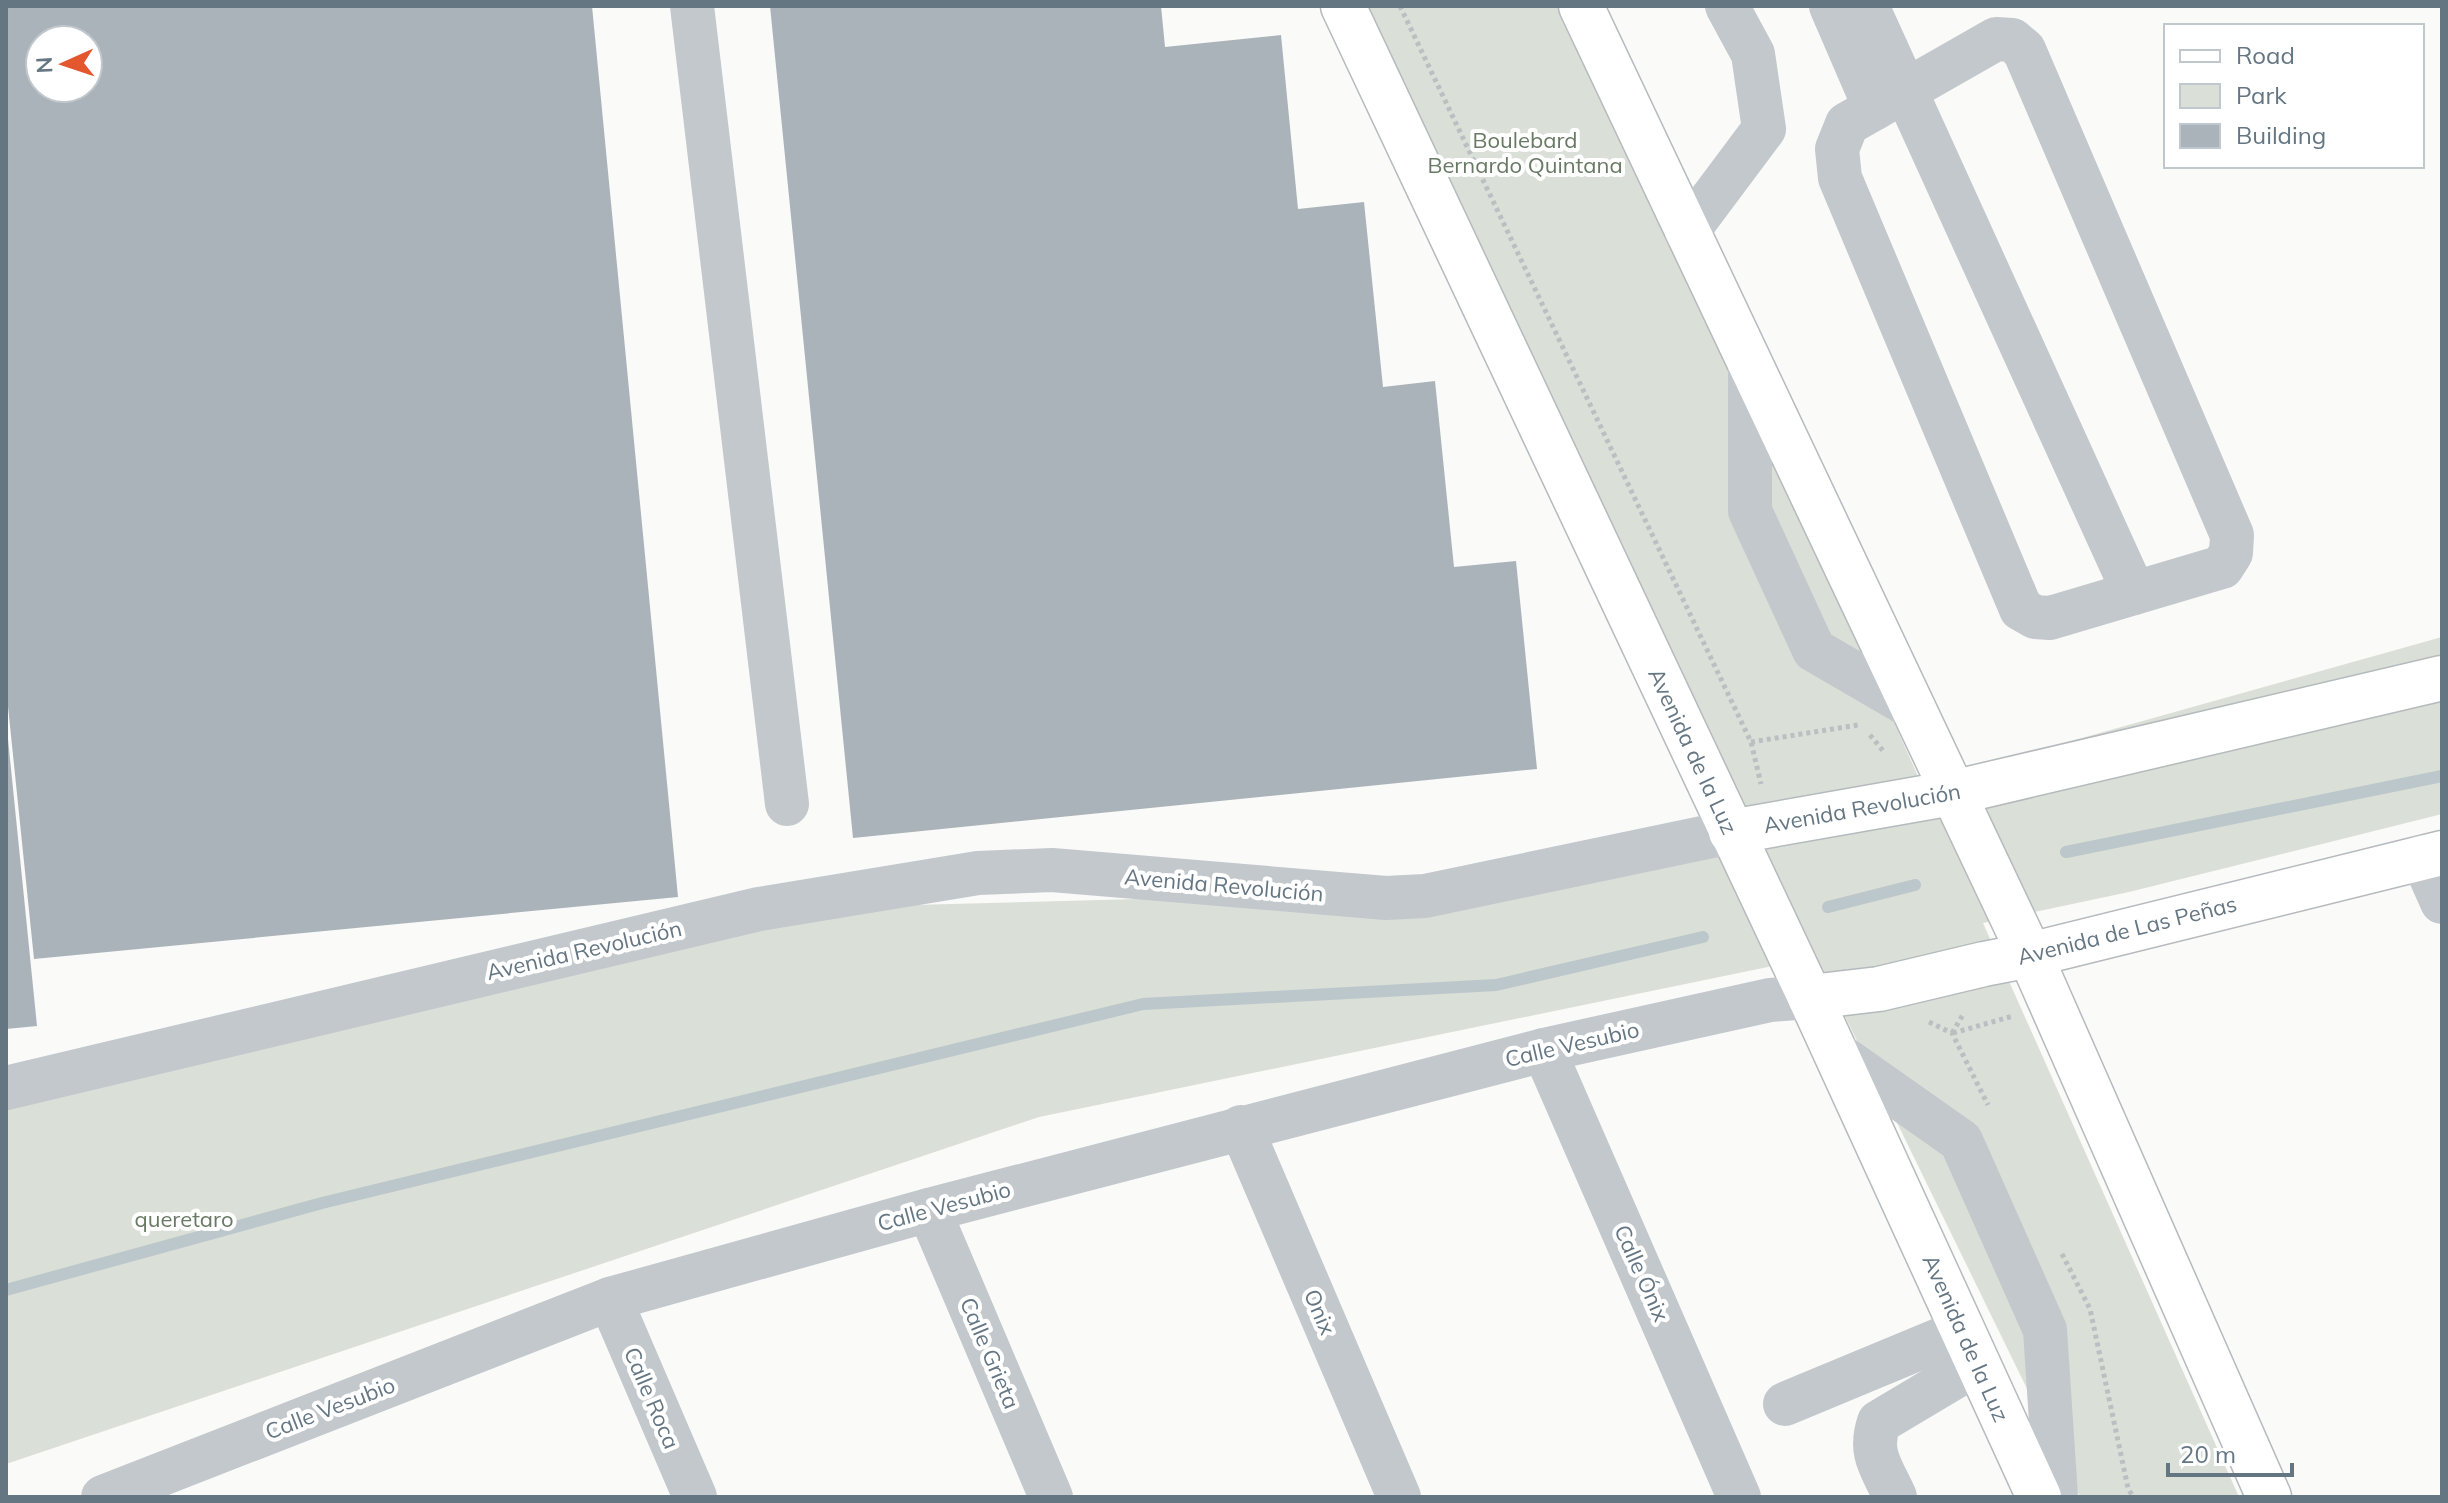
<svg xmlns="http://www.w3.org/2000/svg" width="2448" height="1503" font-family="Mulish,sans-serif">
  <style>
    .green { fill: #dadfd7 }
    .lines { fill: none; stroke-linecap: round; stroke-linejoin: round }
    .stream { stroke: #bbc7cb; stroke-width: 12 }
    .building { fill: #aab3b9; fill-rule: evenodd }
    .major-casing { stroke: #b5babe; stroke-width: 47 }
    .path { stroke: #bbbfc2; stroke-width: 5; stroke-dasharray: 4 4; stroke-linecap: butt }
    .minor { stroke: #c3c8cc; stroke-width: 44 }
    .major { stroke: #fff; stroke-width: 44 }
    .labels { text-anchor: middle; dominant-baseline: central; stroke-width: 8; stroke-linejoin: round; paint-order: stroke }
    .park-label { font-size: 22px; fill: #687a64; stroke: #fff }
    .street-label { font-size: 22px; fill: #657683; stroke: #fff }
  </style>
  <rect width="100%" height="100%" fill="#fafaf8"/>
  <path class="green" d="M1351,6H1560L1762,425L1921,783L2442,637V814L2129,892L1983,923L2239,1497H2080L1816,957L1039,1117L6,1464V1080L759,909L1449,891L1752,829Z"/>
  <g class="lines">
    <g class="stream">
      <path d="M2066,852L2442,776"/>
      <path d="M1828,907L1915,885"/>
      <path d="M6,1290L322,1203L1143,1004L1496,985L1703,937"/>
    </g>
  </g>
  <g class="building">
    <path d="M6,6H592L678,897L34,959L6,687ZM40,40H88V88H40Z"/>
    <path d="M770,6H1161L1165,47L1281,35L1298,209L1364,202L1383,387L1435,381L1454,567L1516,561L1537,769L853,838Z"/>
    <path d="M6,739H8L37,1026L6,1029Z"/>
  </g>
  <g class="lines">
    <g class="major-casing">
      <g id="major">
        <path d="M1343,6L1810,997L2039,1497"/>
        <path d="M1581,6L2030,955L2269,1497"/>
        <path d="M1731,832L1952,793L2442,678"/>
        <path d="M1810,997L1879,989L1984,964L2030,955L2442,853"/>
      </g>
    </g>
    <g class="path">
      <path d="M1400,6L1751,742L1761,784"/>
      <path d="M1870,735L1884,752"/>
      <path d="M1751,742L1858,725"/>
      <path d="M1929,1022L1952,1033L1988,1105"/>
      <path d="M1952,1033L1964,1013"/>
      <path d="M1953,1033L2013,1016"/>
      <path d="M2062,1254L2090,1309L2128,1488L2133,1497"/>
    </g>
    <g class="minor">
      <path d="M692,6L787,804"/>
      <path d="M1831,6L1875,108"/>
      <path d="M1867,6L2134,593"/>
      <path d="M1996,39L2012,40L2024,50L2232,535L2231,553L2222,567L2050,618L2035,617L2021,609L1840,178L1837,149L1847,124Z"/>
      <path d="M1687,232L1764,129L1753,54L1727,6"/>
      <path d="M1750,366V511L1814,650L1912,707"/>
      <path d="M2422,857L2442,902"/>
      <path d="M1544,1050L1739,1497"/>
      <path d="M1836,1053L1961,1141L2045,1330L2056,1497"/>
      <path d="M6,1088L759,909L978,873L1052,870L1386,898L1425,896L1731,832"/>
      <path d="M1241,1127L1399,1497"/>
      <path d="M929,1210L1051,1497"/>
      <path d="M610,1299L695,1497"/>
      <path d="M1785,1404L1963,1330"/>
      <path d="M103,1497L610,1299L929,1210L1544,1050L1770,1000L1810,997"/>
      <path d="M1895,1497C1882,1468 1868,1454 1879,1422L1978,1363"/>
    </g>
    <use href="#major" class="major"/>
  </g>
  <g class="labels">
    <g class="park-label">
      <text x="1525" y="140">Boulebard<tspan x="1525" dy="25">Bernardo Quintana</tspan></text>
      <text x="184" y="1219">queretaro</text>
    </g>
    <g class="street-label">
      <text transform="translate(1693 751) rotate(65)">Avenida de la Luz</text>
      <text transform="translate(1862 808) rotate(-10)">Avenida Revolución</text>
      <text transform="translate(1224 885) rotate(5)">Avenida Revolución</text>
      <text transform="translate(2127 930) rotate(-14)">Avenida de Las Peñas</text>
      <text transform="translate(584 950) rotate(-13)">Avenida Revolución</text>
      <text transform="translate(1572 1044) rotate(-13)">Calle Vesubio</text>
      <text transform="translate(944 1206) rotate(-15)">Calle Vesubio</text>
      <text transform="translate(1642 1273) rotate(66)">Calle Ónix</text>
      <text transform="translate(1320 1312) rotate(67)">Onix</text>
      <text transform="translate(1966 1338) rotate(66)">Avenida de la Luz</text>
      <text transform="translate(990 1353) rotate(67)">Calle Grieta</text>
      <text transform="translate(652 1398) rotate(67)">Calle Roca</text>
      <text transform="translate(330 1408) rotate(-21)">Calle Vesubio</text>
    </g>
  </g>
  <rect width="2448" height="1503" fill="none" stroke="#657683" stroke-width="16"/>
  <rect x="2164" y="24" width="260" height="144" fill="#ffffff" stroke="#c1c8cd" stroke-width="2"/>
  <rect x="2180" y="50" width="40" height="12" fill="#ffffff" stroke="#c1c8cd" stroke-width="2"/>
  <text x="2236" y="64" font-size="24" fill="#657683">Road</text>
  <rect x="2180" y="84" width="40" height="24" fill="#dadfd7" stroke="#c1c8cd" stroke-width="2"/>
  <text x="2236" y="104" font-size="24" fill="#657683">Park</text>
  <rect x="2180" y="124" width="40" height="24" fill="#aab3b9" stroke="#c1c8cd" stroke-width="2"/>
  <text x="2236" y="144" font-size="24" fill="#657683">Building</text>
  <g transform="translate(64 64) rotate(267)"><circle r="38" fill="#ffffff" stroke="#c1c8cd" stroke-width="2"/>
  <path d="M0-6L14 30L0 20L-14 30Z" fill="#e4572e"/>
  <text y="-12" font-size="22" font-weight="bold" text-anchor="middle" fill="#657683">N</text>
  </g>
  <path d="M2168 1463v12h124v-12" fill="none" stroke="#657683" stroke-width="4"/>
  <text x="2180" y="1463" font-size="24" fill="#657683" stroke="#ffffff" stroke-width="6" paint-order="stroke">20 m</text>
</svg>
